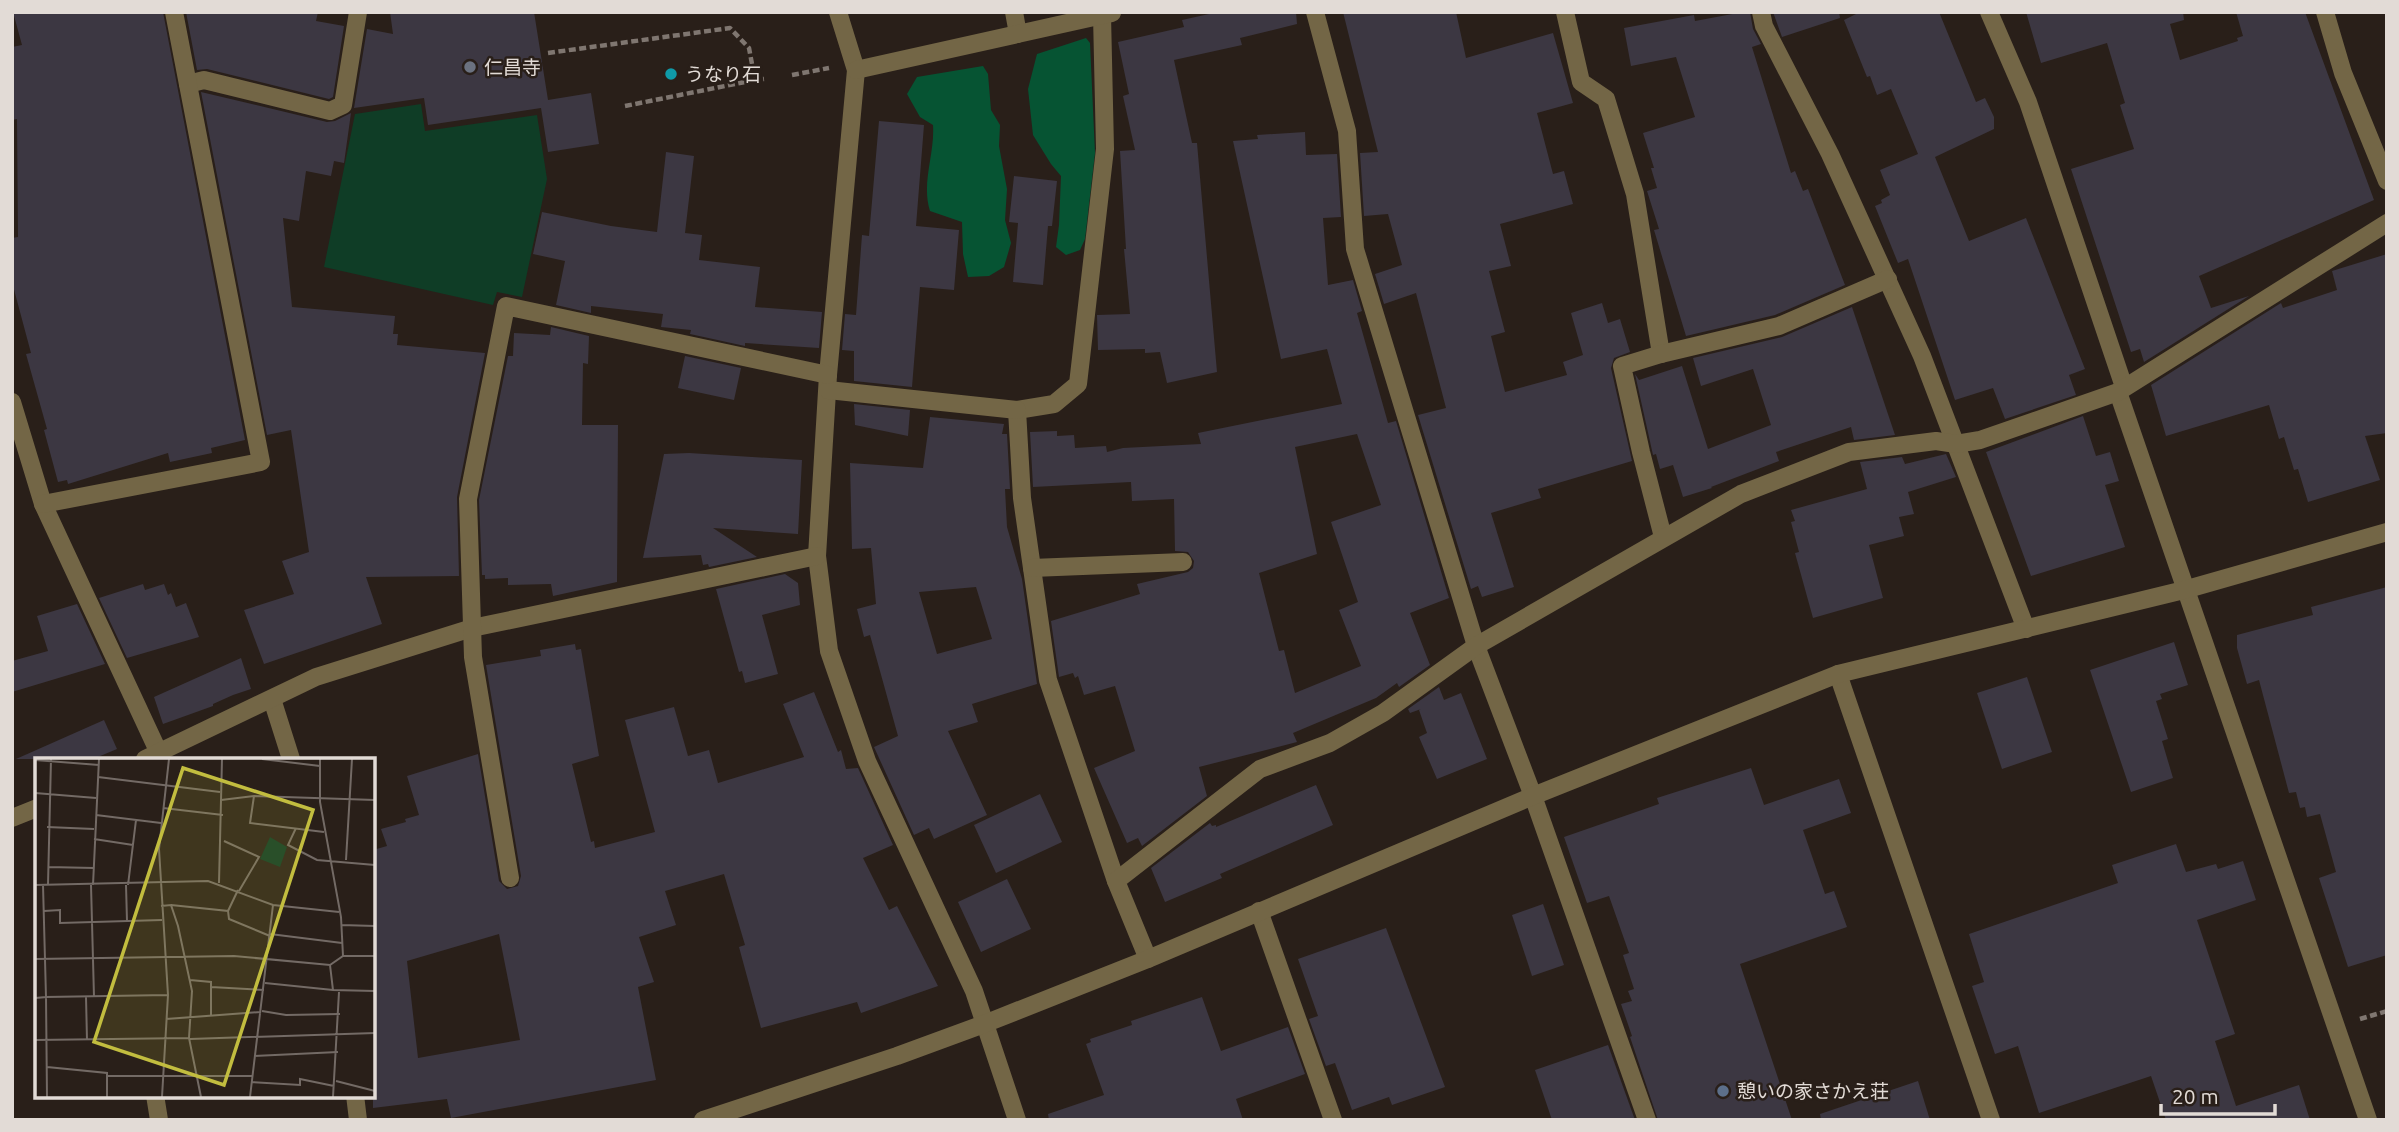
<svg xmlns="http://www.w3.org/2000/svg" width="2399" height="1132" font-family="Ubuntu,'Noto Sans JP',sans-serif">
  <style>
    .green { fill: #0f3d26 }
    .forest { fill: #065433 }
    .building { fill: #3c3742; fill-rule: evenodd }
    .lines { fill: none; stroke-linecap: round; stroke-linejoin: round }
    .path { stroke: #7f7670; stroke-width: 4.5; stroke-dasharray: 7 3.5; stroke-linecap: butt }
    .minor { stroke: #736646; stroke-width: 18 }
    .worship-dot { fill: #6b7280; stroke: #291f19; stroke-width: 2.5 }
    .culture-dot { fill: #0f9aa8; stroke: #291f19; stroke-width: 2.5 }
    .service-dot { fill: #5c6f8a; stroke: #291f19; stroke-width: 2.5 }
    .labels { text-anchor: middle; dominant-baseline: central; stroke-width: 5; stroke-linejoin: round; paint-order: stroke }
    .poi-label { font-size: 19px; fill: #e2dbd6; stroke: #291f19; text-anchor: start }
    .inset-road { fill: none; stroke: #736a65; stroke-width: 2 }
    .view { fill: #c2bd3f; fill-opacity: 0.15; stroke: #c2bd3f; stroke-width: 3.5 }
    .inset-edge { fill: none; stroke: #e2dbd6; stroke-width: 3.5 }
  </style>
  <rect width="100%" height="100%" fill="#291f19"/>
  <path class="green" d="M421,104L425,131L537,115L547,179L522,297L497,292L493,305L324,267L355,114Z"/>
  <g class="forest">
    <path d="M1086,38L1090,43L1095,153L1085,239L1080,250L1066,255L1056,247L1059,225L1061,176L1051,164L1033,135L1028,89L1037,54Z"/>
    <path d="M983,66L988,74L991,110L1000,125L999,146L1007,189L1005,220L1011,243L1004,267L989,276L968,277L963,254L962,222L930,211C921,183 935,154 933,125L920,117L907,94L917,77Z"/>
  </g>
  <g class="building">
    <path d="M13,12H163L245,440L211,448L212,453L170,462L168,453L68,484L67,480L58,482L44,430L47,429L26,354L31,353L12,282V238L18,237L17,119L12,120V47L22,45Z"/>
    <path d="M186,12H318L316,21L344,26L333,97L329,99L207,69L197,70Z"/>
    <path d="M390,12H534L548,100L591,93L599,144L548,152L541,108L428,125L424,98L354,108L367,29L393,34Z"/>
    <path d="M1218,12H1296L1297,24L1240,38L1242,45L1174,60L1192,143H1197L1217,372L1167,383L1160,352L1145,353V349L1098,350L1097,315L1130,314L1124,249H1126L1120,151L1135,150L1123,96L1129,94L1118,42L1184,27L1182,20Z"/>
    <path d="M1343,12H1456L1466,58L1553,33L1573,103L1537,113L1553,174L1564,171L1573,204L1500,224L1511,266L1489,271L1505,332L1491,336L1505,392L1567,375L1563,362L1583,355L1571,313L1602,303L1608,323L1620,319L1630,352L1614,358L1611,368L1632,461L1538,489L1541,498L1491,513L1514,587L1482,597L1478,586L1471,589L1418,415L1446,408L1416,293L1384,304L1375,274L1402,265L1388,214L1364,216L1360,153L1378,152Z"/>
    <path d="M1743,12H1750L1753,29L1761,44L1752,47L1791,173L1795,171L1803,191L1808,189L1845,285L1775,315L1686,336L1654,230L1659,229L1647,191L1657,188L1651,168H1654L1643,133L1695,117L1676,57L1631,66L1624,28L1694,15L1695,21Z"/>
    <path d="M1773,12H1839L1840,18L1782,37Z"/>
    <path d="M1860,12H1939L1976,102L1985,98L1994,117V129L1935,157L1969,241L2026,218L2085,369L2069,375L2076,395L2005,419L1993,388L1955,400L1908,259L1898,263L1875,206L1882,203L1881,200L1890,195L1880,170L1918,154L1891,89L1877,95L1870,76L1867,77L1844,20Z"/>
    <path d="M2026,12H2183L2184,20L2170,24L2180,60L2238,41L2237,38L2243,36L2236,12H2305L2374,200L2199,276L2211,308L2249,296L2144,362L2140,349L2131,352L2071,169L2134,149L2120,105L2125,103L2107,43L2041,63Z"/>
    <path d="M201,92L327,122L335,121L351,113L344,163L334,161L331,176L306,171L299,221L283,218L292,307L395,316L393,334H398L397,345L485,353L457,497L459,576L366,577L382,624L264,664L244,610L294,594L282,561L309,552L291,430L267,435Z"/>
    <path d="M879,121L924,125L916,226L959,230L954,290L920,287L912,387L854,381V351L842,350L845,314L856,315L862,235L869,236Z"/>
    <path d="M1305,132L1306,155L1337,154L1341,217L1323,218L1328,285L1353,280L1362,311L1357,313L1388,423L1396,421L1449,598L1410,613L1430,665L1399,687L1397,683L1376,698L1293,733L1297,742L1199,767L1207,796L1142,846L1138,838L1127,843L1094,768L1135,751L1115,686L1084,695L1078,676L1075,678L1073,673L1059,677L1051,621L1140,594L1137,584L1188,572L1193,568L1194,561L1188,552L1175,551L1174,499L1132,501L1131,482L1033,487L1030,432L1057,431V436L1074,435L1075,448L1106,446L1107,452L1123,448L1201,444L1198,433L1342,404L1327,349L1281,359L1233,141L1258,139L1257,135ZM1357,434L1381,505L1331,522L1358,602L1339,610L1361,666L1295,693L1284,650L1279,651L1259,573L1317,554L1295,447Z"/>
    <path d="M666,152L694,156L685,233L702,235L699,260L760,267L755,307L822,312L819,348L745,343V346L690,334L691,330L661,327L663,314L591,306V313L556,305L565,261L533,254L542,212L611,226L657,232Z"/>
    <path d="M1014,176L1057,181L1052,226H1048L1043,285L1013,282L1018,223L1009,222Z"/>
    <path d="M2387,254V433L2365,436L2380,480L2308,502L2298,469L2294,470L2284,437L2279,439L2269,405L2166,436L2151,385L2281,303L2283,308L2337,290L2332,271Z"/>
    <path d="M1852,307L1895,435L1854,440L1851,427L1776,452L1779,461L1711,487L1712,488L1683,497L1673,465L1660,469L1656,454L1653,455L1635,374L1639,380L1682,366L1708,449L1771,425L1753,369L1701,386L1693,358L1782,337Z"/>
    <path d="M551,327L589,336L588,364L583,363L582,425H618L617,582L553,596L551,584L508,585V578L485,579V575H482L479,500L508,356H513L514,333L550,335Z"/>
    <path d="M685,356L741,368L734,400L678,388Z"/>
    <path d="M854,404L910,410L908,436L855,425Z"/>
    <path d="M2083,416L2096,456L2110,452L2119,481L2105,485L2125,547L2031,576L1986,452Z"/>
    <path d="M930,417L1004,424L1002,434H1007L1010,489H1005L1007,527L1022,579L1037,684L972,704L978,722L948,731L987,815L934,839L929,828L914,835L874,747L898,736L870,635L864,637L857,609L876,604L871,548L852,549L850,463L923,468ZM976,587L992,639L937,654L919,592Z"/>
    <path d="M689,453L802,460L798,534L713,528L757,557L709,567L708,564L703,565L701,555L643,558L664,454Z"/>
    <path d="M1946,454L1956,477L1908,492L1914,514L1899,517L1904,536L1869,545L1883,598L1813,618L1795,553L1799,552L1791,522L1795,521L1791,510L1867,489L1860,462L1902,457L1905,464Z"/>
    <path d="M785,574L798,583L800,605L762,615L778,674L745,683L742,671L739,672L716,589Z"/>
    <path d="M143,584L145,590L164,584L168,595L171,593L176,607L186,603L199,637L127,658L99,598Z"/>
    <path d="M2387,587V955L2348,967L2319,878L2336,872L2320,814L2307,817L2305,807L2300,808L2296,792L2289,793L2259,680L2247,684L2237,648V635L2313,615L2311,607Z"/>
    <path d="M77,604L105,664L12,692V661L48,651L37,616Z"/>
    <path d="M2174,642L2188,685L2160,694L2162,699L2156,701L2168,739L2162,741L2173,778L2131,792L2090,670Z"/>
    <path d="M575,644L576,650L581,649L599,756L572,764L591,842L594,841L595,848L655,832L625,720L674,707L688,756L709,750L718,783L804,757L783,704L814,692L838,752L841,750L846,769L858,768L893,845L863,858L889,910L897,906L938,986L861,1013L857,1002L761,1028L739,947L745,945L724,874L665,891L676,925L639,937L654,982L638,987L656,1080L451,1118L447,1099L373,1108V850L387,846L381,829L406,822L405,819L419,815L407,776L478,754L499,881L507,889L518,886L521,876L486,665L541,656L540,650ZM499,934L520,1040L418,1058L407,961Z"/>
    <path d="M241,658L251,689L233,695L213,704V706L163,724L154,697Z"/>
    <path d="M2027,677L2052,752L2002,769L1977,693Z"/>
    <path d="M1439,687L1444,700L1461,693L1487,759L1437,779L1419,737L1427,733L1419,710L1421,709L1410,713L1408,709Z"/>
    <path d="M104,720L117,749L93,759H16Z"/>
    <path d="M1751,768L1764,805L1839,779L1851,813L1803,830L1825,894L1834,891L1847,927L1740,964L1792,1120H1658L1630,1037L1632,1036L1621,1004L1632,1001L1628,991L1634,989L1623,955L1629,953L1609,896L1587,903L1564,837L1659,804L1657,798Z"/>
    <path d="M1316,785L1333,825L1220,874L1222,878L1165,902L1151,868L1210,823L1212,826L1216,825V827Z"/>
    <path d="M1040,794L1062,842L996,873L974,825Z"/>
    <path d="M2176,844L2186,872L2216,864L2218,869L2243,861L2256,900L2197,920L2235,1034L2215,1041L2236,1106L2299,1085L2310,1120H2166L2151,1076L2039,1113L2018,1046L1995,1054L1972,986L1984,982L1969,934L2118,883L2112,865Z"/>
    <path d="M1007,879L1031,929L981,952L958,902Z"/>
    <path d="M1543,904L1564,965L1532,976L1512,915Z"/>
    <path d="M1386,928L1445,1087L1392,1105L1389,1097L1352,1110L1335,1063L1326,1066L1309,1019L1318,1016L1298,959Z"/>
    <path d="M1202,997L1221,1051L1288,1027L1305,1074L1236,1099L1243,1120H1049L1048,1114L1104,1095L1086,1044L1091,1042L1090,1039L1132,1025L1131,1021Z"/>
    <path d="M1608,1045L1635,1120H1552L1535,1070Z"/>
    <path d="M1918,1081L1930,1120H1821L1820,1114Z"/>
  </g>
  <g class="lines">
    <g class="path">
      <path d="M548,53L730,28L749,48L755,80L764,79"/>
      <path d="M792,75L829,68"/>
      <path d="M625,106L755,80"/>
      <path d="M2360,1019L2387,1011"/>
    </g>
    <g class="minor">
      <path d="M838,12L856,70L828,375L817,556L829,651L867,761L974,991L1017,1120"/>
      <path d="M1014,12L1018,34"/>
      <path d="M1315,12L1347,131L1355,249L1476,646L1533,796L1647,1120"/>
      <path d="M1565,12L1581,82L1606,99L1635,194L1661,354"/>
      <path d="M1761,12L1764,26L1830,154L1922,356L2026,629"/>
      <path d="M1989,12L2028,102L2124,387"/>
      <path d="M2325,12L2343,73L2387,181"/>
      <path d="M1102,15L1105,149L1078,384L1054,404L1017,410L1022,498L1048,680L1116,881"/>
      <path d="M856,70L1112,13"/>
      <path d="M188,84L204,80L330,111L343,105L358,12"/>
      <path d="M828,390L1017,410"/>
      <path d="M2118,392L2368,1120"/>
      <path d="M12,402L43,504L159,753"/>
      <path d="M43,504L261,462L174,12"/>
      <path d="M1663,537L1641,452L1622,366L1661,354L1779,326L1888,279"/>
      <path d="M1032,568L1183,562"/>
      <path d="M1838,674L1991,1120"/>
      <path d="M272,699L291,759"/>
      <path d="M145,759L316,677L472,628L817,556"/>
      <path d="M12,818L37,808"/>
      <path d="M510,878L473,657L468,499L506,306L828,375"/>
      <path d="M1259,911L1333,1120"/>
      <path d="M1148,959L1116,881L1260,769L1330,743L1383,713L1476,646L1741,494L1849,452L1936,441L1956,444L1980,440L2118,392L2387,223"/>
      <path d="M155,1095L159,1120"/>
      <path d="M355,1095L358,1120"/>
      <path d="M703,1120L897,1056L984,1024L1148,959L1533,796L1838,674L2184,590L2387,532"/>
    </g>
  </g>
  <circle class="worship-dot" cx="470" cy="67" r="7"/>
  <circle class="culture-dot" cx="671" cy="74" r="7"/>
  <circle class="service-dot" cx="1723" cy="1091" r="7"/>
  <g class="labels">
    <g class="poi-label">
      <text x="484" y="67">仁昌寺</text>
      <text x="685" y="74">うなり石</text>
      <text x="1737" y="1091">憩いの家さかえ荘</text>
    </g>
  </g>
  <g transform="translate(35 758)">
    <rect width="340" height="340" fill="#291f19"/>
    <path d="M235,79L252,89L245,109L225,101Z" fill="#0f3d26"/>
    <path class="inset-road" d="M227,1L285,8M285,1V44L306,159L308,198M0,2L64,7M63,19L185,34M0,35L61,40M219,38L215,65L289,74M186,42L219,38L340,42M128,50L188,57M61,57L126,65M12,69L59,71M261,70L253,87L282,102L340,107M59,81L98,87M189,83L224,99L204,133M311,102L317,1M13,109L59,110M184,125L187,1M0,127L173,123L238,147L304,154M13,127L16,1M56,127L59,239M58,127L64,1M91,127L92,163M93,127L101,62M136,147L193,153L194,161L235,178M126,148L136,147L143,168L157,233L154,280L166,339M9,153L25,152V165L127,162M193,153L203,132M306,167L340,168M235,176L307,185M0,201L199,198L295,207L308,198H340M295,207L298,232L340,233M155,222L176,224V258M230,225L298,232M176,229L229,232M51,239L52,282M0,240L11,239L8,127M227,253L251,257L305,256M131,261L226,254M155,281L340,275M0,282L154,280M219,298L303,294M12,309L72,315V339M72,318H217M301,323L340,333M216,324L265,327V321L299,328M12,339L11,239L133,237M127,339L133,237L124,91L134,1M215,339L238,147M298,339L304,234"/>
    <path class="view" d="M148,10L278,52L189,327L59,284Z"/>
    <rect width="340" height="340" class="inset-edge"/>
  </g>
  <rect width="2399" height="1132" fill="none" stroke="#e2dbd6" stroke-width="28"/>
  <path d="M2161 1104v10h114v-10" fill="none" stroke="#e2dbd6" stroke-width="3.5"/>
  <text x="2172" y="1104" font-size="21" fill="#e2dbd6" stroke="#291f19" stroke-width="5" paint-order="stroke">20 m</text>
</svg>
